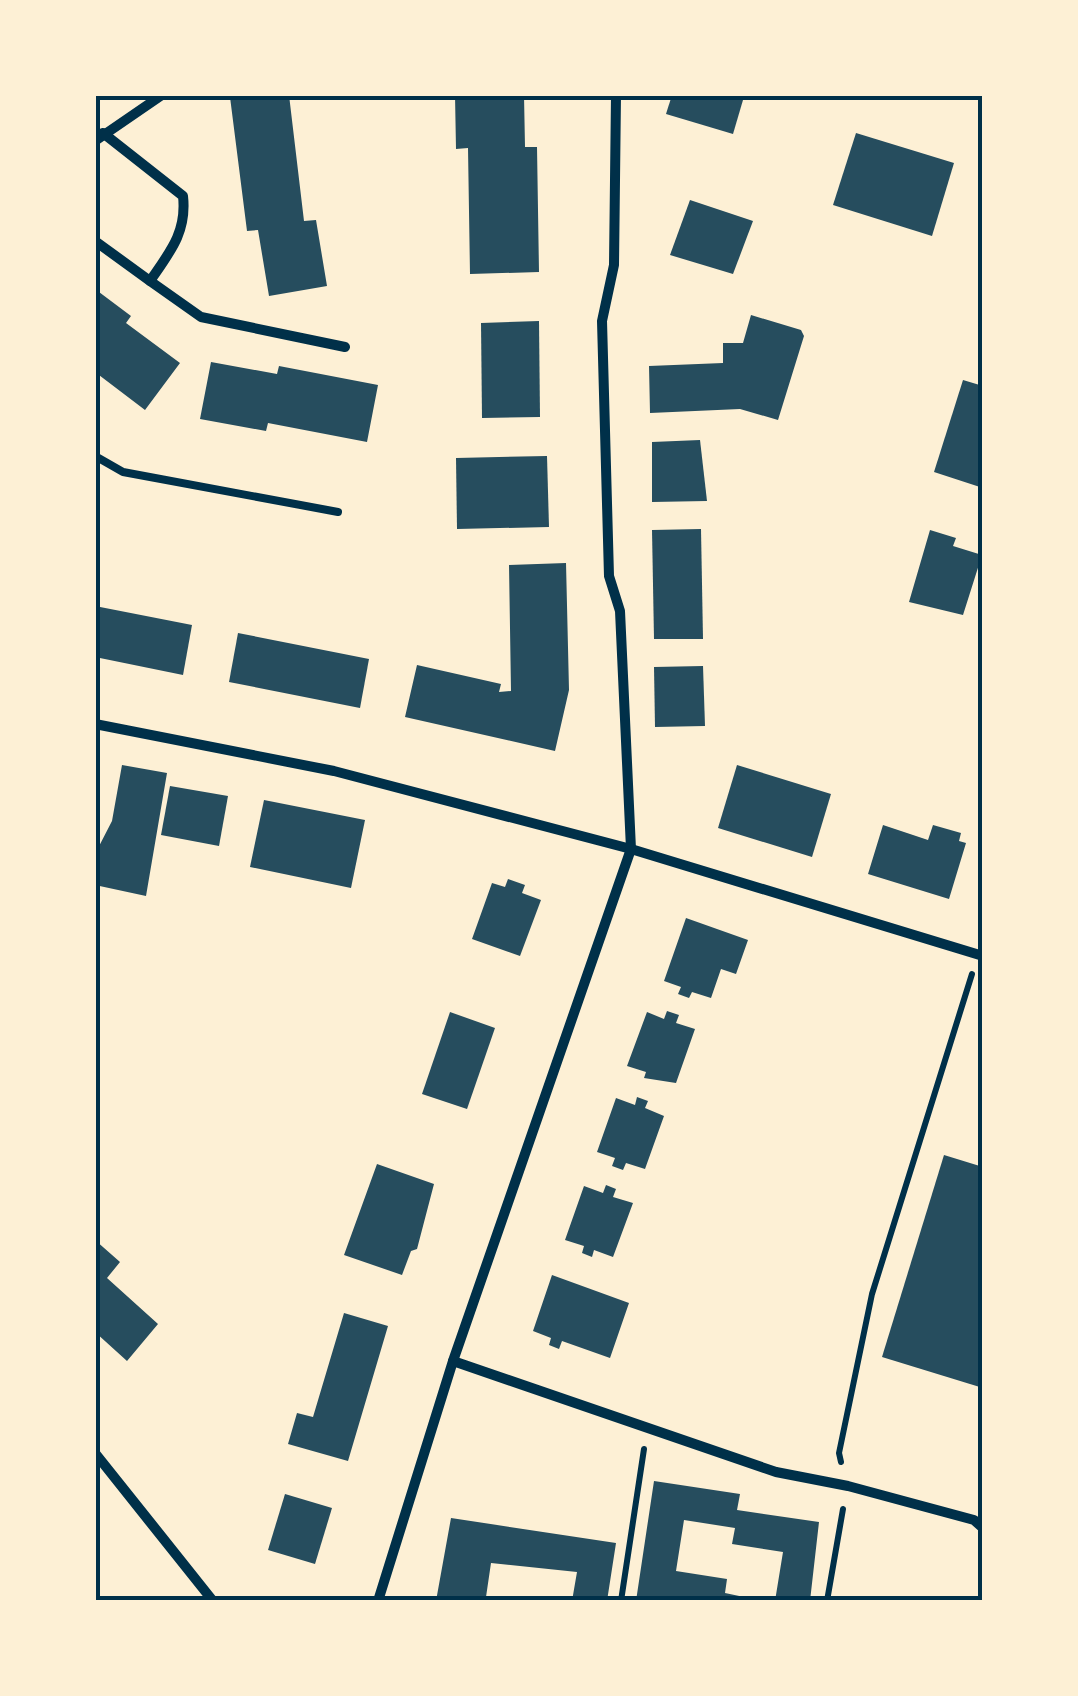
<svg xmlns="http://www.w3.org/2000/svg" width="1078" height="1696" font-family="'Space Grotesk',sans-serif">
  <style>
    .building { fill: #264d5e }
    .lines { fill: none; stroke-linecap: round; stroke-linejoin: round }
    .path { stroke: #003049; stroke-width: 6 }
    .service { stroke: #003049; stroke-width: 8 }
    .minor { stroke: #003049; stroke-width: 10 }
    .neatline { fill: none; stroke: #003049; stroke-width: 4 }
  </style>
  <rect width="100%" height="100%" fill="#fdf0d5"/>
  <g class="building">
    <path d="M289,95L304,221L316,220L327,286L269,296L258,230L247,231L230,97Z"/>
    <path d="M455,95H524L525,147H537L539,272L470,274L468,148L456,149Z"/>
    <path d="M672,95H726L743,100L733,134L666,114Z"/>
    <path d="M856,133L954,163L932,236L833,205Z"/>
    <path d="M690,200L753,221L733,274L670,255Z"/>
    <path d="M95,289L131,316L126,323L180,363L145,410L95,372Z"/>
    <path d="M751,315L801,330L804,336L778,420L740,409L650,413L649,366L723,363V343H743Z"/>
    <path d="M539,321L540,417L482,418L481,323Z"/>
    <path d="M211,362L277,374L279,366L378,385L367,442L268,423L266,431L200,419Z"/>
    <path d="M963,380L983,386V488L934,472Z"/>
    <path d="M700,440L707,501L652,502V442Z"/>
    <path d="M547,456L549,527L457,529L456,458Z"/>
    <path d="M701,529L703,639H654L652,530Z"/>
    <path d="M930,530L956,538L953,546L982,555L963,615L909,602Z"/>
    <path d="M566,563L569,690L555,751L405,717L417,665L501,684L499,692L511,691L509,565Z"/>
    <path d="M95,606L192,625L183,675L95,657Z"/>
    <path d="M238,633L369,659L360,708L229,682Z"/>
    <path d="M703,666L705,726L655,727L654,667Z"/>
    <path d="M122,765L167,773L146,896L95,885V854L112,821Z"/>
    <path d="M737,765L831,794L812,857L718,828Z"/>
    <path d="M170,786L228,796L219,846L161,835Z"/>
    <path d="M264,800L365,820L351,888L250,867Z"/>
    <path d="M883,825L928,840L933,825L961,833L959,841L966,843L949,899L868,874Z"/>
    <path d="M508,879L525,885L522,893L541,900L520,956L472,939L492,883L505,887Z"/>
    <path d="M686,918L748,940L736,974L721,969L711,998L692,992L689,998L678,994L681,987L664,981Z"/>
    <path d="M667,1011L679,1015L676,1023L695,1029L676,1083L644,1078L646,1072L627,1066L647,1012L664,1019Z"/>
    <path d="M450,1012L495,1028L467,1109L422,1094Z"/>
    <path d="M637,1097L648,1101L645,1108L664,1116L645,1169L626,1163L623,1170L612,1166L615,1158L597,1152L616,1098L635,1105Z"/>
    <path d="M944,1155L983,1167V1388L882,1357Z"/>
    <path d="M377,1164L434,1184L417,1249L411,1251L402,1275L344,1255Z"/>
    <path d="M606,1185L616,1189L613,1197L633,1203L613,1257L594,1250L592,1257L582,1253L584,1246L565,1240L584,1186L603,1193Z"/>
    <path d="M95,1240L120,1262L107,1278L158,1324L127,1361L95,1332Z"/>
    <path d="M552,1275L629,1303L610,1358L562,1341L559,1349L549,1345L551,1338L533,1331Z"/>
    <path d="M344,1313L388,1326L348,1461L288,1444L297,1413L313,1417Z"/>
    <path d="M654,1481L740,1494L737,1510L819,1522L810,1601H775L783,1552L732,1544L735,1528L684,1520L676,1571L727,1579L725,1593L763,1601H636Z"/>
    <path d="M285,1494L332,1508L315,1564L268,1550Z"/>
    <path d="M451,1518L616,1543L607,1601H572L577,1572L491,1563L486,1597L499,1601H436Z"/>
  </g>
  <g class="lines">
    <g class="path">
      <path d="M841,1462L839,1453L872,1294L972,974"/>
      <path d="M621,1601L644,1449"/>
      <path d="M827,1601L843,1509"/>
    </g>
    <path class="service" d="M95,456L123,472L338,512"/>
    <g class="minor">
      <path d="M95,141L162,95"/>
      <path d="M95,241L150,281C170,252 187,232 183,196L103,133"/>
      <path d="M150,281L201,317L345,347"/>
      <path d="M95,724L334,771L631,849L983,956"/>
      <path d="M453,1361L776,1472L848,1486L974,1520L983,1528"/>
      <path d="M95,1453L213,1601"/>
      <path d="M378,1601L453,1361L631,849L620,611L609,576L602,321L614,265L616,95"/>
    </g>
  </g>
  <rect width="1078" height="1696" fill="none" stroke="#fdf0d5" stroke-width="195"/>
  <rect x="98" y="98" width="882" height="1500" class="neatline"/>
</svg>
